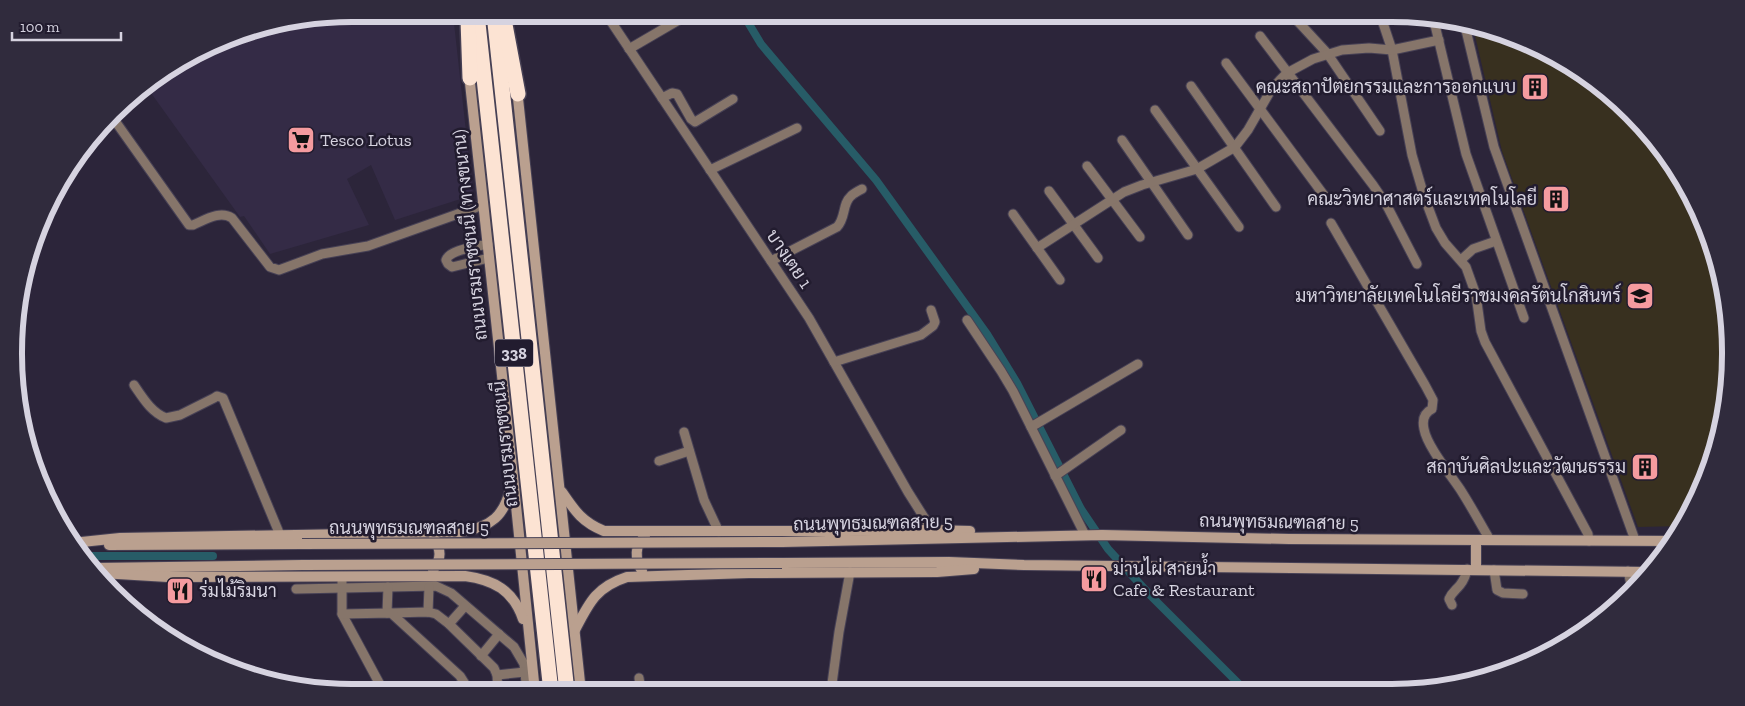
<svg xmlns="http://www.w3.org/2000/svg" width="1745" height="706" font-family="'Zilla Slab',Sarabun,serif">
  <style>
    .built { fill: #342b46 }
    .education { fill: #38301f }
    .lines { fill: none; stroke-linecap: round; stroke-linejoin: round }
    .canal { stroke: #275c67; stroke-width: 8 }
    .street-casing { stroke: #474155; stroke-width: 11 }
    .secondary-casing { stroke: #474155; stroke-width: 12 }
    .highway-casing { stroke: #474155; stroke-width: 18 }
    .street { stroke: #86756a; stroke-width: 9 }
    .secondary { stroke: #baa08f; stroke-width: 10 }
    .highway { stroke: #fce3d3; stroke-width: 15 }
    .secondary-bridge-casing { stroke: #474155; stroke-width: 12; stroke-linecap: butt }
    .secondary-bridge { stroke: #baa08f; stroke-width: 10 }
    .labels { text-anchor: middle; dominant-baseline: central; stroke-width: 5; stroke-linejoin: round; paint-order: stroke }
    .shield { fill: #221c2f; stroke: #a09cab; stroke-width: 1 }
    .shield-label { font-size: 16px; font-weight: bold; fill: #d6d3e0 }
    .poi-label { font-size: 18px; fill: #d6d3e0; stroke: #221c2f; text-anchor: end }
    .street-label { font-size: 18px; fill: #d6d3e0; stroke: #221c2f }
    .rim { fill: none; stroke: #d6d3e0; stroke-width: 6 }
  </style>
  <rect width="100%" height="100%" fill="#2c253a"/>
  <path class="built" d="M353,14H453L473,195L395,220L371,165L347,179L369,225L270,254L244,216L240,217L146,86L184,59L244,32Z"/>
  <path class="education" d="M1473,27L1501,32L1561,59L1615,98L1661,146L1696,203L1720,265L1730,328H1720L1719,425H1722L1713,462L1682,526L1638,527L1502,151Z"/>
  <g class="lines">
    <g class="canal">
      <path d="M743,14L761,44L876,180L987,334L1017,383L1081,509L1108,549L1150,595L1245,690"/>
      <path d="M84,556H213"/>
    </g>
    <g class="street-casing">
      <g id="street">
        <path d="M606,14L809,318L908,492L932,530"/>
        <path d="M1291,14L1327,53L1380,131"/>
        <path d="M1380,14L1392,50L1412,155L1424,196L1436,228L1445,243L1466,267L1476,295L1481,331L1485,342L1588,534L1589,541"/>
        <path d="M1434,21L1466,154L1524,318"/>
        <path d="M1465,26L1494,147L1635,540"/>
        <path d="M1260,36L1373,185L1386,204L1417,264"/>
        <path d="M629,49L689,14"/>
        <path d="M1226,63L1326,198"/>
        <path d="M1191,86L1276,207"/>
        <path d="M662,98L672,93L677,94L691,119L695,122L733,99"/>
        <path d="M1155,110L1239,227"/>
        <path d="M113,118L189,225H193C205,220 220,210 232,218L270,267L279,270L322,254L368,246L483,205"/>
        <path d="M1122,140L1188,235"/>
        <path d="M1087,166L1140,237"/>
        <path d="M710,170L797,128"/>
        <path d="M1049,191L1098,258"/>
        <path d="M1013,214L1060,280"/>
        <path d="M1331,223L1425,385L1433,400L1432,409C1424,413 1422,420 1424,429C1427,446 1450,474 1460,489C1471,506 1480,523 1490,540"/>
        <path d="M488,244C477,247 450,249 446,260L448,264L452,267L489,258"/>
        <path d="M1037,248L1124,192L1142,185L1197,169L1235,147L1248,130L1271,90L1280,80L1287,73L1313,59L1342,50L1369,48L1392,50L1439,40"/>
        <path d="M1461,260L1473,249L1496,241"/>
        <path d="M771,261L837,227C846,218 842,204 851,196C854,193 858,191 862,189"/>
        <path d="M967,320L1001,371L1013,391L1085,535"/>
        <path d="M834,362L921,335L933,326L935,322L931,310"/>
        <path d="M134,385C143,398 151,412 166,418L180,415L214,398L217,396L223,398L280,535"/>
        <path d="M1031,427L1138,364"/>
        <path d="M684,432L704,500L719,532"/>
        <path d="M659,461L689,451"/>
        <path d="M1055,476L1121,430"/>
        <path d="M1494,570L1497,590L1503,593L1523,594"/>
        <path d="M1628,571L1632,589"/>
        <path d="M342,581V614L384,692"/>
        <path d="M296,589L436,586L451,593L514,647L524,664L527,692"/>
        <path d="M1452,605L1449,599C1452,592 1456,590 1460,585C1464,580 1466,575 1467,569"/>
        <path d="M428,612L429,587"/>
        <path d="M387,613L388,587"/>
        <path d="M391,613L428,612L436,614L449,624L494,668L497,675L498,692"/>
        <path d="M342,614L391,613L460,676L465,684L468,692"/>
        <path d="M449,624L465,606"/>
        <path d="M481,656L499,634"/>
        <path d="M497,675L525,672"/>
        <path d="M639,678L641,691"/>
        <path d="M831,691L839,632L850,572"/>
      </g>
    </g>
    <g class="secondary-casing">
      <g id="secondary">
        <path d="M469,74L513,476L535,692"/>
        <path d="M517,89L581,692"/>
        <path d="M562,492C575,511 582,522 604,531H847L932,530L970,531"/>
        <path d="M1476,540V569"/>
        <path d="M782,542L1102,535L1289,539L1675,541"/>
        <path d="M72,543L120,538L461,532C491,527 505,516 511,486"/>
        <path d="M109,545L302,544"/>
        <path d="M782,563L949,562L1024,565L1648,572"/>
        <path d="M96,568L303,565"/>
        <path d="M433,570C442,558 441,550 434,538"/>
        <path d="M642,571C635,560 634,544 645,537"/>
        <path d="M101,573L168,577L465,576C494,580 513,590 523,619"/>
        <path d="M575,630C589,603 596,587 627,577L749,573L937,572L974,569"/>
      </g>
    </g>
    <g class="highway-casing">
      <g id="highway">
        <path d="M477,14L551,692"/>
        <path d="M494,14L567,692"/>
        <path d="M503,14L518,94"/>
        <path d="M468,20L470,78"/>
      </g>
    </g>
    <use href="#street" class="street"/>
    <use href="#secondary" class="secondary"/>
    <use href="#highway" class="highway"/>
    <g class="secondary-bridge-casing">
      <g id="secondary-bridge">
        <path d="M302,544L782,542"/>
        <path d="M303,565L782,563"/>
      </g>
    </g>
    <use href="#secondary-bridge" class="secondary-bridge"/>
  </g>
  <defs>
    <g id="building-square" transform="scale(1.4375)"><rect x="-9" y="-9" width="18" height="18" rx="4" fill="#f59b9f" stroke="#221c2f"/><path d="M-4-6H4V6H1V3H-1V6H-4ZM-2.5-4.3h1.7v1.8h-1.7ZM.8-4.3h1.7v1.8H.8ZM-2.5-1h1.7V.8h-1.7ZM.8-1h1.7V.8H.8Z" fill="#111"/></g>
    <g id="supermarket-square" transform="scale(1.4375)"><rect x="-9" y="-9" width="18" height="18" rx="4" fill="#f59b9f" stroke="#221c2f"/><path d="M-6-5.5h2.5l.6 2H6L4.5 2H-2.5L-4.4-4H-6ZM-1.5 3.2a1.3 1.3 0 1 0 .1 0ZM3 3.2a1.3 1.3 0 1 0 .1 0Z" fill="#111"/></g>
    <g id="university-square" transform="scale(1.4375)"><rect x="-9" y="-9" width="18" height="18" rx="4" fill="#f59b9f" stroke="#221c2f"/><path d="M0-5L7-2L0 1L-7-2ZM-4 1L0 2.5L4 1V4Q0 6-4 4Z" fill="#111"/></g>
    <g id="restaurant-square" transform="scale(1.4375)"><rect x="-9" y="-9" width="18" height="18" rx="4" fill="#f59b9f" stroke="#221c2f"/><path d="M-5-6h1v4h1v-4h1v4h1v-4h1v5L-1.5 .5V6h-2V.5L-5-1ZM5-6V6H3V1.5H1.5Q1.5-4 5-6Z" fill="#111"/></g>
  </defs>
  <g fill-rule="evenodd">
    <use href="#building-square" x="1535" y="87"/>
    <use href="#supermarket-square" x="301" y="140"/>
    <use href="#building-square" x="1556" y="199"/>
    <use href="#university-square" x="1640" y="296"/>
    <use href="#building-square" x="1645" y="467"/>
    <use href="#restaurant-square" x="1094" y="579"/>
    <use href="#restaurant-square" x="180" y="591"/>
  </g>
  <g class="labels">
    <rect class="shield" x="495" y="339.5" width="38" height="27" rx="4"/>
    <g class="shield-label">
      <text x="514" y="353">338</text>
    </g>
    <g class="poi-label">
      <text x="1516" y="87">คณะสถาปัตยกรรมและการออกแบบ</text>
      <text x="320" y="140" text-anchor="start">Tesco Lotus</text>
      <text x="1537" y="199">คณะวิทยาศาสตร์และเทคโนโลยี</text>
      <text x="1621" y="296">มหาวิทยาลัยเทคโนโลยีราชมงคลรัตนโกสินทร์</text>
      <text x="1626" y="467">สถาบันศิลปะและวัฒนธรรม</text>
      <text x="1113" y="569" text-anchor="start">ม่านไผ่ สายน้ำ<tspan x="1113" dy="21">Cafe &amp; Restaurant</tspan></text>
      <text x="199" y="591" text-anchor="start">ร่มไม้ริมนา</text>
    </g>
    <g class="street-label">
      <text transform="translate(470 235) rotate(-96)">ถนนบรมราชชนนี (ทางขนาน)</text>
      <text transform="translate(789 259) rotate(56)">บางเตย 1</text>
      <text transform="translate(505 444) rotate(-96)">ถนนบรมราชชนนี</text>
      <text transform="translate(1279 522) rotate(1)">ถนนพุทธมณฑลสาย 5</text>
      <text transform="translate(873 523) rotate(-1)">ถนนพุทธมณฑลสาย 5</text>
      <text x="409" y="528">ถนนพุทธมณฑลสาย 5</text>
    </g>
  </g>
  <path d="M0 0H1745V706H0ZM352 22H1392A330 330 0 0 1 1722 352V354A330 330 0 0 1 1392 684H352A330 330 0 0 1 22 354V352A330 330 0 0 1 352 22Z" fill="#302b3d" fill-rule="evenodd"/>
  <path class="rim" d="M352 22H1392A330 330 0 0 1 1722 352V354A330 330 0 0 1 1392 684H352A330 330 0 0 1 22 354V352A330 330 0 0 1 352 22Z"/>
  <path d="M12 32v8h109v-8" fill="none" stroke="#d6d3e0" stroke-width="2.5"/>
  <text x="20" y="32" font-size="15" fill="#d6d3e0" stroke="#221c2f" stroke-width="4" paint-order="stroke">100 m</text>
</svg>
